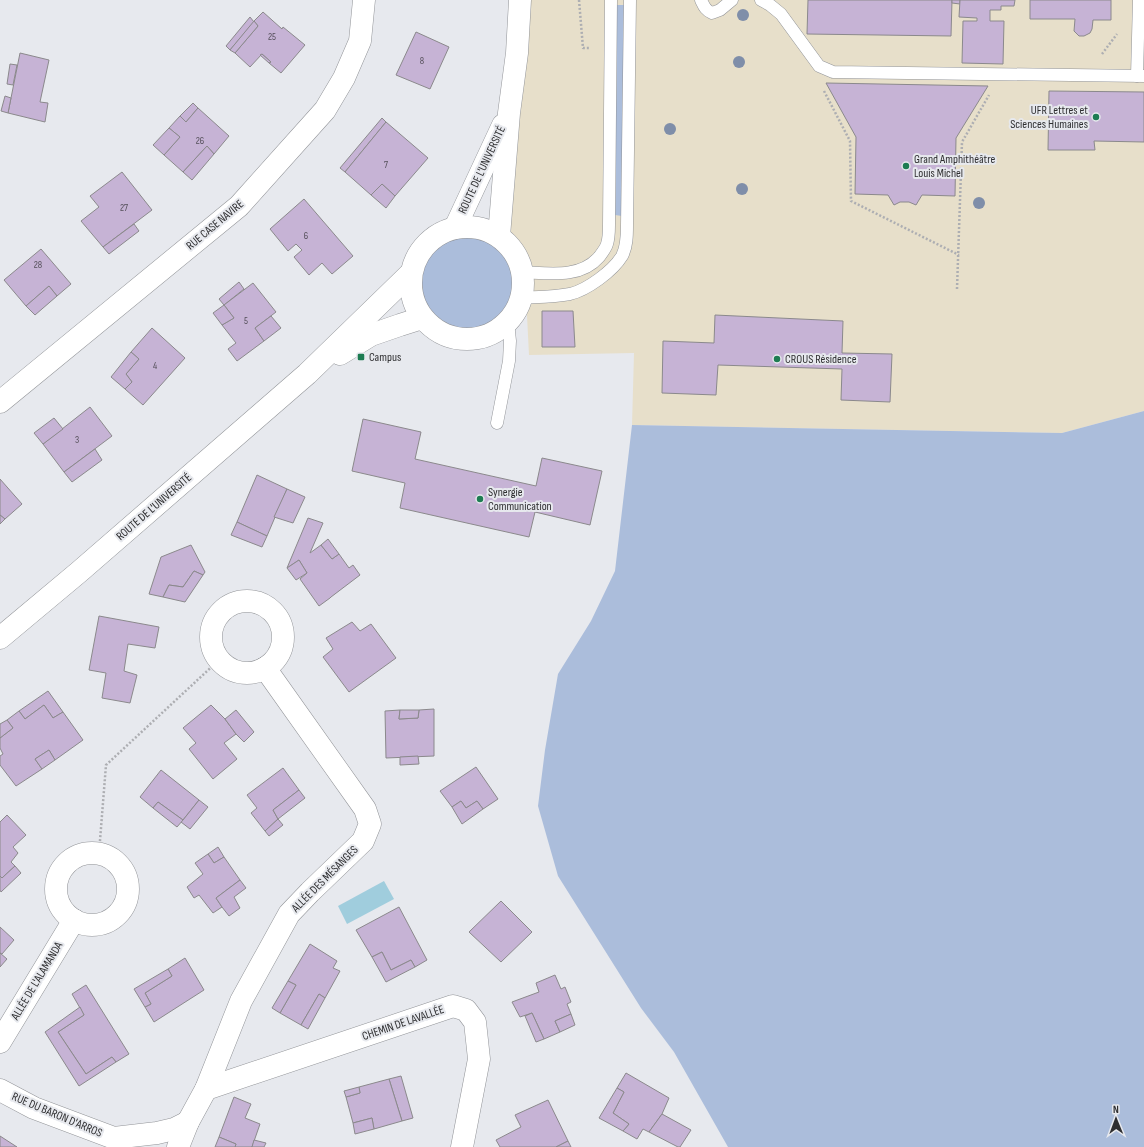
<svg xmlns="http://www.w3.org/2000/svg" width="1144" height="1147" font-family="'Sofia Sans Condensed',sans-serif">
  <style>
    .education { fill: #e7dfca }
    .green { fill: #abbddb }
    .water { fill: #a0cddd }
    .building { fill: #c6b3d5; stroke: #8b898c }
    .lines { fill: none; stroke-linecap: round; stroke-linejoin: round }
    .service-casing { stroke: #929498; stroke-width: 13 }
    .minor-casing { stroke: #929498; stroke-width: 23 }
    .secondary-casing { stroke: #929498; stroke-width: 23 }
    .path { stroke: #adaeb2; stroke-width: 2.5; stroke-dasharray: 2 2; stroke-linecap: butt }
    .service { stroke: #fff; stroke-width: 12 }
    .minor { stroke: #fff; stroke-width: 22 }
    .secondary { stroke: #fff; stroke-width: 22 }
    .tree { fill: #7f8ea9 }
    .poi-dot { fill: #1d7c52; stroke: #e7e9ee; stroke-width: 1.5 }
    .labels { text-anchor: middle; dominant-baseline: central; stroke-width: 4; stroke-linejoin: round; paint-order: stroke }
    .number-label { font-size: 10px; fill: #544f59 }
    .poi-label { font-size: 12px; fill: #2e2e30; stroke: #e7e9ee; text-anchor: start }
    .street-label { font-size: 12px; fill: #2e2e30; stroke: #e7e9ee }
  </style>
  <rect width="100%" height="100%" fill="#e7e9ee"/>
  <path class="education" d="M520,0H1144V411L1062,433L632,425L634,353L529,355L526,296L522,272L518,258L510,246L499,236Z"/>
  <g class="green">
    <path d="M617,5H624L622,216L615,215Z"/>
    <circle cx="467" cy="283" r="46"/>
    <path d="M1144,411V1147H728L674,1052L641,1008L558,876L538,806L545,750L558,674L591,621L615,571L632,425L1062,433Z"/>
  </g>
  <path class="water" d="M384,881L394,899L347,924L338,906Z"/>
  <g class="building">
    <path d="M808,0H952L951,36L807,34Z"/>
    <path d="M952,0H960V4L952,3Z"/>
    <path d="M960,0H1015L1014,6H1001V10H990V21H1004L1003,64L962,63L963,21H977V18L959,17Z"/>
    <path d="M1030,0H1111V20H1093L1092,29L1090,33L1084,36H1079L1074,31L1075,19H1030Z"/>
    <path d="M263,12L282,29L283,27L305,45L281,73L269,63L271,62L262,54L250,67L235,53L258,26L254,21Z"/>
    <path d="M250,17L254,22L230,50L226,46Z"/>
    <path d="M254,21L258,26L235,53L230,50Z"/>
    <path d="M416,32L449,47L430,89L396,75Z"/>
    <path d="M20,53L49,60L40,102L48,103L45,122L8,113Z"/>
    <path d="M262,54L271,62L269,63L260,55Z"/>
    <path d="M10,64L17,65L13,85L7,84Z"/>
    <path d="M826,83L988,86L956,138L955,196L922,195L916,205L909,202H900L894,205L888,195L855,194L856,137Z"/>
    <path d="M1049,91L1144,92V142L1094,141L1095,150H1048Z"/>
    <path d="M5,96L11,98L8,113L1,111Z"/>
    <path d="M193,103L198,108L186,122L180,116Z"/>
    <path d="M198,108L229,136L214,154L207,146L183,172L164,155L180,137L169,128L180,116L186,122Z"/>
    <path d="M382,118L386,122L345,172L340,168Z"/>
    <path d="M386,122L428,158L395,196L382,184L371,195L345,172Z"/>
    <path d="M169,128L180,137L164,155L153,145Z"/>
    <path d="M207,146L214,154L192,180L183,172Z"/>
    <path d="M122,172L152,210L103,247L81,221L99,207L90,196Z"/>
    <path d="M382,184L395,196L386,208L371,195Z"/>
    <path d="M304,199L353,256L332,274L322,263L309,275L294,257L302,250L296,244L288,251L270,229Z"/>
    <path d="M134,224L139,231L109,254L103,247Z"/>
    <path d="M41,249L71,284L57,296L49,286L26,306L4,280Z"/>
    <path d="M239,282L244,289L224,305L219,299Z"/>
    <path d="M253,283L276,312L255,328L264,341L237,361L228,349L236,343L222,325L234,318L224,305Z"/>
    <path d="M49,286L57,296L35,315L26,306Z"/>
    <path d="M224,305L234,318L222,325L213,313Z"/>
    <path d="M542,311H573L575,347H542Z"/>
    <path d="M715,315L843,321L842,353L892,354L890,402L841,400L842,369L718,365L716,395L662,393L663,341L714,343Z"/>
    <path d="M271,316L281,328L264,341L255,328Z"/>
    <path d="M152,328L185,358L143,405L125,389L132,382L126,374L139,359L131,352Z"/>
    <path d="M131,352L139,359L126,374L132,382L125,389L111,377Z"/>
    <path d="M90,407L112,436L64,472L43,444Z"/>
    <path d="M54,418L63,429L43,444L34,433Z"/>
    <path d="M363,419L421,432L415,459L536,486L542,458L602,471L590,525L535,512L529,537L400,508L405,483L352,471Z"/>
    <path d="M95,449L102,460L72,482L64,472Z"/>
    <path d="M257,475L287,489L267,536L237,522Z"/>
    <path d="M0,479L22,504L5,519L0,515Z"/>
    <path d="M287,489L305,497L293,523L274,517Z"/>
    <path d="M0,515L5,519L0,524Z"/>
    <path d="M308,518L323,523L310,553L321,545L332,559L339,554L349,568L353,565L360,575L331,597L330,598L319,606L300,579L307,573L299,560L287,568Z"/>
    <path d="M237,522L267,536L262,547L231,535Z"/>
    <path d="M328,539L339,554L332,559L321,545Z"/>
    <path d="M191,545L205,572L203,575L194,571L183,587L169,585L163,597L149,594L161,557Z"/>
    <path d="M299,560L307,573L296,580L287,568Z"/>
    <path d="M194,571L203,575L185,602L163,597L169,585L183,587Z"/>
    <path d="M99,616L159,627L155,648L128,644L124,671L137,675L130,703L102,698L106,673L89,670Z"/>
    <path d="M352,622L360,631L371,624L396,658L349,692L323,657L333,649L326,638Z"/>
    <path d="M48,691L63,712L53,718L44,705L25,719L19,711Z"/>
    <path d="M44,705L53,718L63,712L83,740L55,760L49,750L35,759L42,769L16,786L0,765V756L3,754L0,748V738L13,728L7,720L19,711L25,719Z"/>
    <path d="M211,705L225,719L236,734L224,743L237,759L213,779L189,749L196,743L183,728Z"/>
    <path d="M434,709V756L386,758L385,711L400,710L399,719L418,718L419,710Z"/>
    <path d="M236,710L254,732L244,742L236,734L225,719Z"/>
    <path d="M400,710H419L418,718L399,719Z"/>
    <path d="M7,720L13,728L0,738V724Z"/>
    <path d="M49,750L55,760L42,769L35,759Z"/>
    <path d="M418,756L419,764L400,765V757Z"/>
    <path d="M476,767L498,799L483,809L477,801L466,808L461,801L452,807L440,791Z"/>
    <path d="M283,768L299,790L273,810L278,819L265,831L251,813L257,808L247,795Z"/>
    <path d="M161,770L199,800L183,820L158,802L153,808L140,797Z"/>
    <path d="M299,790L305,798L278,819L273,810Z"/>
    <path d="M199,800L208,807L190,829L181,822L183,820Z"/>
    <path d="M461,801L466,808L477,801L483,809L462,824L452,807Z"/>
    <path d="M158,802L183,820L177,827L153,808Z"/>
    <path d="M7,815L26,835L13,847L18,853L11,862L15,866L2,878L0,876V822Z"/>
    <path d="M278,819L283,825L269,836L265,831Z"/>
    <path d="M218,847L224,857L214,863L208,854Z"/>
    <path d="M208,854L214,863L224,857L240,880L216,898L222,907L213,913L199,895L194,898L187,887L203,874L195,863Z"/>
    <path d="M15,866L21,873L1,892L0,890V876L2,878Z"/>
    <path d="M240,880L246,888L234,897L240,908L229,916L222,907L216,898Z"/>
    <path d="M501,901L532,932L501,962L469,932Z"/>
    <path d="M399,907L427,960L415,967L411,960L391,970L382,952L372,957L356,930Z"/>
    <path d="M0,927L14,940L2,954L0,953Z"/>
    <path d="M310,944L337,961L333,968L340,971L325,998L319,994L301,1025L280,1013L296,985L288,981Z"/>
    <path d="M382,952L391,970L411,960L415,967L386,982L372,957Z"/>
    <path d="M0,953L7,959L0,967Z"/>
    <path d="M185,958L204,990L154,1022L145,1007L151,1004L145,993L172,976L168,969Z"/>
    <path d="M168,969L172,976L145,993L151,1004L145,1007L134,989Z"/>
    <path d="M555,975L561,989L565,987L571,1002L567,1004L571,1014L555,1021L560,1032L544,1039L532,1013L520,1017L512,1002L539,992L536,983Z"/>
    <path d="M288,981L296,985L280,1013L272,1008Z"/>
    <path d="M86,985L129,1054L116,1062L112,1057L86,1074L58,1032L84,1015L72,994Z"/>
    <path d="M319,994L325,998L308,1029L301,1025Z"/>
    <path d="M80,1007L84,1015L58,1032L86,1074L112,1057L116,1062L79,1086L45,1032Z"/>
    <path d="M532,1013L544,1039L536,1042L525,1016Z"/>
    <path d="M571,1014L575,1025L560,1032L555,1021Z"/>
    <path d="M626,1073L669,1098L662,1114L649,1132L643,1129L637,1139L623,1131L629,1124L613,1113L624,1092L617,1088Z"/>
    <path d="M401,1076L413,1118L402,1121L389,1079Z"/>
    <path d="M389,1079L402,1121L374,1129L372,1118L353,1123L346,1097L360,1093L359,1087Z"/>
    <path d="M359,1087L360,1093L346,1097L344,1091Z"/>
    <path d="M617,1088L624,1092L613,1113L629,1124L623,1131L599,1118Z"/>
    <path d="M234,1097L251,1104L245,1118L260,1124L252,1147H235L236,1144L219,1137Z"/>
    <path d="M548,1100L568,1141L556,1147H500L496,1140L521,1127L515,1115Z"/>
    <path d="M662,1114L691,1130L680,1147H678L649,1132Z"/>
    <path d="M372,1118L374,1129L355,1134L353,1123Z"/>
    <path d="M0,1136L17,1147H0Z"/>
    <path d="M219,1137L236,1144L235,1147H215Z"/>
    <path d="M254,1140L266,1143L264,1147H252Z"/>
    <path d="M568,1141L571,1147H556Z"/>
  </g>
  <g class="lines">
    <g class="service-casing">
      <g id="service">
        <path d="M701,0C704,6 705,10 712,13L720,10L732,0"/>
        <path d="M761,0L770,5L781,14L819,66L833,72L1144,76"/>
        <path d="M1137,76L1139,0"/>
        <path d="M522,272C548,273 580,279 599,257C602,253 606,248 607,244C609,238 609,231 609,225L611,0"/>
        <path d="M521,298C537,297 554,297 570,294C587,290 613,271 622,256C627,247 627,235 627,225L630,0"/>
        <path d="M497,423L509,361L510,341L508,322"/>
      </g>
    </g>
    <g class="minor-casing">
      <g id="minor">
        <path d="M0,402L239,206L325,110L344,78L360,41L364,0"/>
        <circle cx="247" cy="637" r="36"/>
        <circle cx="92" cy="889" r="36"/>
        <path d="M0,1042L74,920"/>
        <path d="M206,1089L453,1006L466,1010L475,1022L479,1059L462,1147"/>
        <path d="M0,1090L34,1108L114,1138L157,1133L174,1129L188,1122"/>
        <path d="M178,1147L188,1122L206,1089L241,1001L289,914L310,892L363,841L370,824L365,809L265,668"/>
      </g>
    </g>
    <g class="secondary-casing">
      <g id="secondary">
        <circle cx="467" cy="283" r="56"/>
        <path d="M455,228L503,125"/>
        <path d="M499,236L509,113L517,53L520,0"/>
        <path d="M340,354L371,335L400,325L422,318"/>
        <path d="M0,638L79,572L307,374L410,274"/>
      </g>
    </g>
    <g class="path">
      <path d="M579,0L583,48H590"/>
      <path d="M1102,54L1117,34"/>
      <path d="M824,91L850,141L851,201L959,255"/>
      <path d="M957,289L962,142L989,95"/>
      <path d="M99,853L106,765L219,660"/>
    </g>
    <use href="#service" class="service"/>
    <use href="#minor" class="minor"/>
    <use href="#secondary" class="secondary"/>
  </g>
  <g class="tree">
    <circle cx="743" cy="15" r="6"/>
    <circle cx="739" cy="62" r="6"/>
    <circle cx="670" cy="129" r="6"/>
    <circle cx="742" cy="189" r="6"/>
    <circle cx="979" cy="203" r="6"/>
  </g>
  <g class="poi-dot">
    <circle cx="1096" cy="117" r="4"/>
    <circle cx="906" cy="166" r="4"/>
    <rect x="357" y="353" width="8" height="8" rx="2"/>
    <circle cx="777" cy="359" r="4"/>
    <circle cx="480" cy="499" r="4"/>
  </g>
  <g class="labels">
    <g class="number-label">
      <text x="272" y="37">25</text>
      <text x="422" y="61">8</text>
      <text x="200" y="141">26</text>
      <text x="386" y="165">7</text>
      <text x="124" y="208">27</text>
      <text x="306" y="236">6</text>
      <text x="38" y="265">28</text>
      <text x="246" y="321">5</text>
      <text x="155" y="366">4</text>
      <text x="77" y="440">3</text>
    </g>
    <g class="poi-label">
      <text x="1088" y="110" text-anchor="end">UFR Lettres et<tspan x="1088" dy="14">Sciences Humaines</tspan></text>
      <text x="914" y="159">Grand Amphithéâtre<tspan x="914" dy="14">Louis Michel</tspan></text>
      <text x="369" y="357">Campus</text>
      <text x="785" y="359">CROUS Résidence</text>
      <text x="488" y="492">Synergie<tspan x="488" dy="14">Communication</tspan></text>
    </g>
    <g class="street-label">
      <text transform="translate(482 170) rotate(-65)">ROUTE DE L'UNIVERSITÉ</text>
      <text transform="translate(215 225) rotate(-40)">RUE CASE NAVIRE</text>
      <text transform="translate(154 507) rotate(-41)">ROUTE DE L'UNIVERSITÉ</text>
      <text transform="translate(325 879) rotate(-45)">ALLÉE DES MÉSANGES</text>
      <text transform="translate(37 981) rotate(-59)">ALLÉE DE L'ALAMANDA</text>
      <text transform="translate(403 1023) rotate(-19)">CHEMIN DE LAVALLÉE</text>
      <text transform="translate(57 1115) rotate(23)">RUE DU BARON D'ARROS</text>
    </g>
  </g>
  <g transform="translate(1116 1119) rotate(359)" stroke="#e7e9ee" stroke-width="3" paint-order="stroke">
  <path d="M0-3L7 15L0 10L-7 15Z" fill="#2e2e30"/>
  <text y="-6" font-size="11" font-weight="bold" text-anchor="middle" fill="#2e2e30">N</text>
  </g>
</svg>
